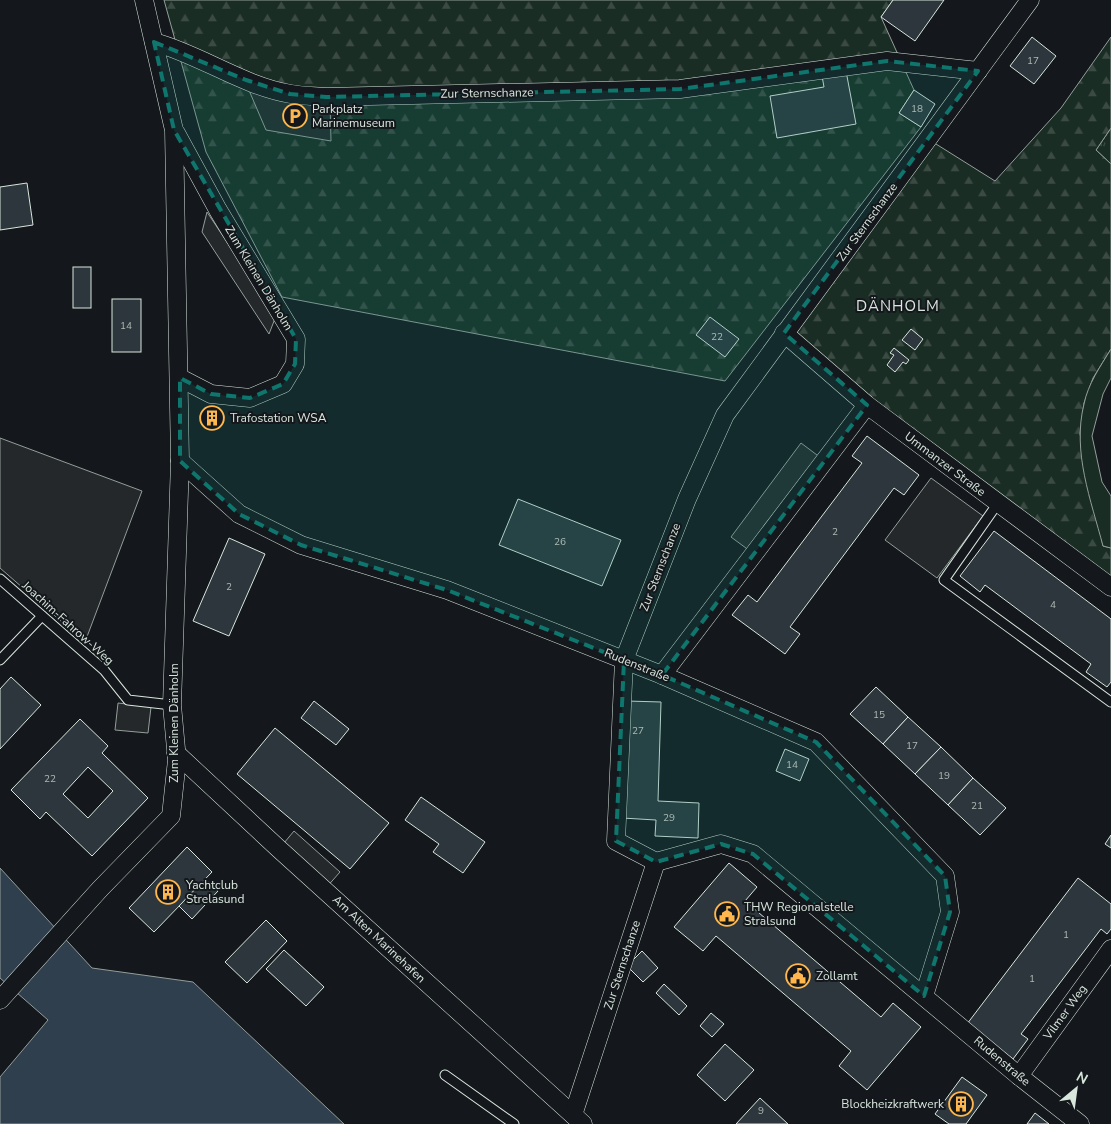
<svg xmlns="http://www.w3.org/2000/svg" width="1111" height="1124" font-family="'Nunito Sans',sans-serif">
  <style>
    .grass { fill: url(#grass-tufts); stroke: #939e99 }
    .forest { fill: url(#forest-firs); stroke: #939e99 }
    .park { fill: #1a2d24; stroke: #939e99 }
    .parking { fill: #24282b; stroke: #939e99 }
    .water { fill: #2f3f4d; stroke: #939e99 }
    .building { fill: #2c363c; stroke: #d8e6dc; fill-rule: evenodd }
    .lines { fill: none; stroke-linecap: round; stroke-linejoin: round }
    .lane-casing { stroke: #d8e6dc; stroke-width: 11 }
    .street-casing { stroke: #d8e6dc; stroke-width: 19 }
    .lane { stroke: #14181c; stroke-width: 9 }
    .street { stroke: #14181c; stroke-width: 18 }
    .marked { fill: #0f766e; fill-opacity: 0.2; stroke: #0f766e; stroke-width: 4; stroke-dasharray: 10 6; stroke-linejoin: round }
    .labels { text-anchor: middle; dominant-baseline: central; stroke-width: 4; stroke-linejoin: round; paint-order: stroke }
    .number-label { font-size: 10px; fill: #adbab4 }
    .street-label { font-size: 12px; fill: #d8e6dc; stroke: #14181c }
    .poi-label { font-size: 12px; fill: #d8e6dc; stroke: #14181c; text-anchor: start }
    .quarter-label { font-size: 15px; letter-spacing: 1px; fill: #d8e6dc; stroke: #14181c }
  </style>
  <defs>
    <pattern id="grass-tufts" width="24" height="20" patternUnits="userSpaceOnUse" patternTransform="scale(1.25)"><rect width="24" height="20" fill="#1a2d24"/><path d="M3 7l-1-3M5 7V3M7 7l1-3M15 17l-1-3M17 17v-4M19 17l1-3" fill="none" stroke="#3b4b43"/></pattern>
    <pattern id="forest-firs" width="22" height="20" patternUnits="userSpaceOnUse" patternTransform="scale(1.25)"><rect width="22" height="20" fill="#1a2d24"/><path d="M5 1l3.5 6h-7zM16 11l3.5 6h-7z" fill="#3b4b43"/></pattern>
  </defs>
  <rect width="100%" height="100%" fill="#14181c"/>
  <path class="grass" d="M1111,128V164L1096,150Z"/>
  <g class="forest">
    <path d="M164,0H893L881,17L914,90L899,113L921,127L725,381L282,297L206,152Z"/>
    <path d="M1111,37V128L1096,150L1111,164V349L1093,378L1084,403L1080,434L1103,546L1111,548V587L784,333L928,139L995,181L1061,108Z"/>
  </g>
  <path class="park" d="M1111,349V378L1103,394L1092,436L1102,482L1111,496V548L1103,546C1091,500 1072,452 1084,404C1088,384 1100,367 1111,349Z"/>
  <g class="parking">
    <path d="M248,88L330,102L331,141L266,130Z"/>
    <path d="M207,212L276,316L269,334L202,232Z"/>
    <path d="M0,438L142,491L85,642L0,568Z"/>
    <path d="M801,443L825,461L754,554L731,537Z"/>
    <path d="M931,478L983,516L937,578L885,540Z"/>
    <path d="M118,703L151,707L148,733L115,730Z"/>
    <path d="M294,831L340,872L325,889L279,849Z"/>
  </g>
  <path class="water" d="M0,868L92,968L193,982L344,1124H0V1077L48,1020L0,978Z"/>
  <g class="building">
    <path d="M893,0H944L915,41L881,17Z"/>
    <path d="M1032,37L1056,56L1034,84L1010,66Z"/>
    <path d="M846,71L856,124L777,138L770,96L824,87L822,76Z"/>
    <path d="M914,90L935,104L921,127L899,113Z"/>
    <path d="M27,183L33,225L0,230V187Z"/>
    <rect x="73" y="267" width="18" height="41"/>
    <rect x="112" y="299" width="29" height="53"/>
    <path d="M710,317L739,339L725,357L696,335Z"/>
    <path d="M911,329L923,339L915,350L902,340Z"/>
    <path d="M894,348L909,360L906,364L903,362L895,372L887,365L894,355L890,353Z"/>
    <path d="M210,414H213L214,422H210Z"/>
    <path d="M867,436L919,475L904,495L894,488L790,627L800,634L785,654L732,615L748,595L757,602L862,463L852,456Z"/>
    <path d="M518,499L621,540L602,586L499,545Z"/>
    <path d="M994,531L1111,619V682L1107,687L1086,672L1091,664L985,585L980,592L960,576Z"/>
    <path d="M229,538L265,554L229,636L193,621Z"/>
    <path d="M11,677L41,705L0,749V689Z"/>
    <path d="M876,687L908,717L883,744L850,714Z"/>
    <path d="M314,701L349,729L336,745L301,718Z"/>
    <path d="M627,701L661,702L658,801L699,803L698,838L655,836L656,820L622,818Z"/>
    <path d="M908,717L941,747L915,774L883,744Z"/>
    <path d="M80,719L108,746L102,753L148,798L92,856L46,812L40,819L11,790ZM88,767L113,791L88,818L63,794Z"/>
    <path d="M275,728L389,823L350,869L237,774Z"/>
    <path d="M941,747L973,778L948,805L915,774Z"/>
    <path d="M785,749L809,759L800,781L776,771Z"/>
    <path d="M973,778L1006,808L980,835L948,805Z"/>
    <path d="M421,797L485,842L463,873L433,852L439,844L405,820Z"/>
    <path d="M1111,835V848L1105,844Z"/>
    <path d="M187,847L212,872L154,932L129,908Z"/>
    <path d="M729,863L757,887L745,901L881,1017L893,1003L921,1027L867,1090L839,1066L851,1051L716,936L703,951L674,927Z"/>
    <path d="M1078,878L1111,904V929L1107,934L1101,929L1021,1034L1028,1039L1013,1059L967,1024Z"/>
    <path d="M205,879L218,891L192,919L179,906Z"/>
    <path d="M266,920L287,941L247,983L225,962Z"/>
    <path d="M284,950L324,987L306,1006L266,969Z"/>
    <path d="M642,951L658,968L643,982L627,966Z"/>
    <path d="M664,984L687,1006L679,1015L656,993Z"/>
    <path d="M711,1013L724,1024L712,1037L700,1026Z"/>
    <path d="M725,1044L754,1070L725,1101L697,1075Z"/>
    <path d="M962,1077L987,1095L966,1124H949L935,1114Z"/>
    <path d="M760,1098L788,1124H736Z"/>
    <path d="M1035,1113L1049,1124H1027Z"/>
  </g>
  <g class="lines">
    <g class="lane-casing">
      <g id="lane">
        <path d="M998,503L944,580L1111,702"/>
        <path d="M0,579L104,670L128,700L172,705"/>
        <path d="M0,660L42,616"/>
        <path d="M445,1075L514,1124"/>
      </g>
    </g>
    <g class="street-casing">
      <g id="street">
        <path d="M154,42C201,55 243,86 291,94C302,96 314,96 326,97L680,89L887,61L978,71"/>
        <path d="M176,133L218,210L296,339L295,364L283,384L250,398L211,394L180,378"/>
        <path d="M784,333L867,405L1111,587"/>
        <path d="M180,461L239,514L301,545L447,590L662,675L816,742L945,876L950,912L924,996"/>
        <path d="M662,675L867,405"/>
        <path d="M176,753L279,849L583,1124"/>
        <path d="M656,862L721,844L753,854L1019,1076L1080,1124"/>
        <path d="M0,1000L100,889L171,816L177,760L172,705L180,461L174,130L144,0"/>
        <path d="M1019,1076L1111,949"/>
        <path d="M573,1115L656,862L616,841L624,660L687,499L725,415L1030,0"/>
      </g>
    </g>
    <use href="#lane" class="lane"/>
    <use href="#street" class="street"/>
  </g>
  <path class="marked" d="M154,42L246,80L290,94L326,97L680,89L887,61L978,71L784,333L867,405L662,675L816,742L945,876L950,912L924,996L753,854L721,844L656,862L616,841L624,660L447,590L301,545L239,514L180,461V378L211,394L250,398L283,384L295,364L296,339L174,130Z"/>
  <defs>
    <g id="parking-ring" transform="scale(1.25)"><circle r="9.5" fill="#14181c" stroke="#ffb74d" stroke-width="1.5"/><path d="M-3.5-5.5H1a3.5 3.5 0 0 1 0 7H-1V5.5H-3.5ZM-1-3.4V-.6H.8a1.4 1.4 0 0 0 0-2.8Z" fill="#ffb74d"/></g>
    <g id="building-ring" transform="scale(1.25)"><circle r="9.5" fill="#14181c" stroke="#ffb74d" stroke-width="1.5"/><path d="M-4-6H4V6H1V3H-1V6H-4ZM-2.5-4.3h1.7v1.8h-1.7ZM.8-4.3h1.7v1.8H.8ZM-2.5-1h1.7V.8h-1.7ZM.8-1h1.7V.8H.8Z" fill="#ffb74d"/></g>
    <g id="civic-ring" transform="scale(1.25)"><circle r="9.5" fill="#14181c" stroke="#ffb74d" stroke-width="1.5"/><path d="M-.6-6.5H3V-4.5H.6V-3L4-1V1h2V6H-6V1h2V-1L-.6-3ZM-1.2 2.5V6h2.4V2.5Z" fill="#ffb74d"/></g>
  </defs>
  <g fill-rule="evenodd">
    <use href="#parking-ring" x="295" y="116"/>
    <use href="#building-ring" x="212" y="418"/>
    <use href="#building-ring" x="168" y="892"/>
    <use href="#civic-ring" x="727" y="914"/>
    <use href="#civic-ring" x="798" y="976"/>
    <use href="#building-ring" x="961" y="1104"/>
  </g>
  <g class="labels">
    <g class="number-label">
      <text x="1033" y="61">17</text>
      <text x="917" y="109">18</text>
      <text x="126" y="326">14</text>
      <text x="717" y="337">22</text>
      <text x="835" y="532">2</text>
      <text x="560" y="542">26</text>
      <text x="229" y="587">2</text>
      <text x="1053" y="605">4</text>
      <text x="879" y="715">15</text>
      <text x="638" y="731">27</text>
      <text x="912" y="746">17</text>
      <text x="792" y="765">14</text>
      <text x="944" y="776">19</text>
      <text x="50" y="779">22</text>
      <text x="977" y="806">21</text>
      <text x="669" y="818">29</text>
      <text x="1066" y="935">1</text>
      <text x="1032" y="979">1</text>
      <text x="761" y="1111">9</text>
    </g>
    <g class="street-label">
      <text transform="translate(487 93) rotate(-1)">Zur Sternschanze</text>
      <text transform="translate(867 222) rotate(-54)">Zur Sternschanze</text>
      <text transform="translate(259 278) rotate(59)">Zum Kleinen Dänholm</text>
      <text transform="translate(945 464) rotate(37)">Ummanzer Straße</text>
      <text transform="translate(660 567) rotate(-69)">Zur Sternschanze</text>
      <text transform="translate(68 623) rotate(42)">Joachim-Fahrow-Weg</text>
      <text transform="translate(637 665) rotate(22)">Rudenstraße</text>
      <text transform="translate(174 723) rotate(-90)">Zum Kleinen Dänholm</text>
      <text transform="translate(379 939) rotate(43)">Am Alten Marinehafen</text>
      <text transform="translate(622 965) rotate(-72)">Zur Sternschanze</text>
      <text transform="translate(1065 1012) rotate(-54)">Vilmer Weg</text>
      <text transform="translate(1002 1061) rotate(40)">Rudenstraße</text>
    </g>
    <g class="poi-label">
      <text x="312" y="109">Parkplatz<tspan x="312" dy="14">Marinemuseum</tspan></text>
      <text x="230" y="418">Trafostation WSA</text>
      <text x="186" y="885">Yachtclub<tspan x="186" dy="14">Strelasund</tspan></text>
      <text x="744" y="907">THW Regionalstelle<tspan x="744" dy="14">Stralsund</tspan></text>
      <text x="816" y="976">Zollamt</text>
      <text x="944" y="1104" text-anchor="end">Blockheizkraftwerk</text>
    </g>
    <g class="quarter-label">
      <text x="898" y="306">DÄNHOLM</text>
    </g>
  </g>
  <g transform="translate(1076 1089) rotate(29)" stroke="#14181c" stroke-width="4" paint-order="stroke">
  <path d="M0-4L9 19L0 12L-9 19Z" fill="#d8e6dc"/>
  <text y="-8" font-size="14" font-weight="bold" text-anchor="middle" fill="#d8e6dc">N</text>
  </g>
</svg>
